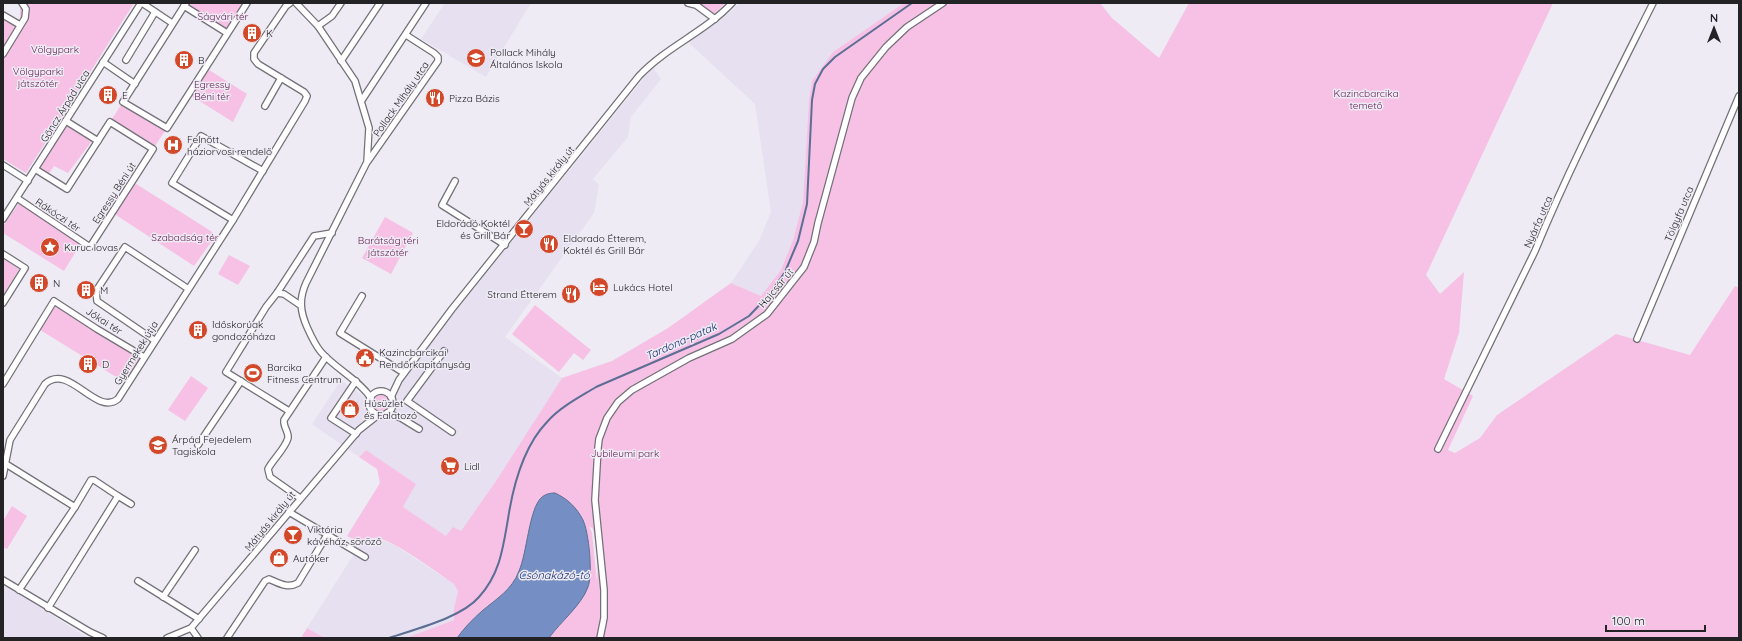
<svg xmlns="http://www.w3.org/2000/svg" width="1742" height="641" font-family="Quicksand,sans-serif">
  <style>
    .built { fill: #e6e0f0 }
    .green { fill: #f6c1e5; fill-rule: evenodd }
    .water { fill: #758ec3; stroke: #5c6e94 }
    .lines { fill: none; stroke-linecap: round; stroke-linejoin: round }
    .stream { stroke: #5c6e94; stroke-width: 2 }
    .street-casing { stroke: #737178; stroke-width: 8 }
    .street { stroke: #fff; stroke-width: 5.5 }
    .labels { text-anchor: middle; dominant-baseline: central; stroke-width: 3; stroke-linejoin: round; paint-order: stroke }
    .park-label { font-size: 10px; fill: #652254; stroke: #eeebf4 }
    .poi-label { font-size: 10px; fill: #232225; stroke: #eeebf4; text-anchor: start }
    .street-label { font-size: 10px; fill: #232225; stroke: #eeebf4 }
    .water-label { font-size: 11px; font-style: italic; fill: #132c6b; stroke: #eeebf4 }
  </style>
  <rect width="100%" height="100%" fill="#eeebf4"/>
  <g class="built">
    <path d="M445,3H531L486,77L421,39Z"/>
    <path d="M739,3H904L833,52L812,81L809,100L803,202L793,240L781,270L761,296L731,283L759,241L771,212L755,104L688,42L732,11Z"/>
    <path d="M653,67L661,79L631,117L628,137L593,179L599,185L594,213L505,337L562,378L496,481L461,531L446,536L403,507L416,484L366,450L359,457L312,424L341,380L378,407Z"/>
    <path d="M378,538L396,546L454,584L458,591L454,608V620L406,638H325L307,628L361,543L369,539Z"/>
    <path d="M3,584L88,638H3Z"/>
  </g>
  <g class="green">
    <path d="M20,3H134L26,173L3,159V15L20,24Z"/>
    <path d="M186,3H241L246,5L227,33L184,6Z"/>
    <path d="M696,3H725L712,16Z"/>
    <path d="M904,3H1100L1112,18L1159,58L1189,3H1553L1426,275L1440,294L1464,272L1459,333L1444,379L1473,396L1448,450L1455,453L1480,438L1497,415L1616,334L1690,355L1735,286L1739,288V638H549L581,599L588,586L590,572L588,543L584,521L555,493L547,494L528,538L520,571L513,585L483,610L466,627L457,638H406L454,620V608L458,591L454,584C438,573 395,541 378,538C371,537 366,540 361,543L347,536L380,483L377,469L359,457L366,450L416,484L403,507L446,536L453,527L461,531L496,481L562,378L612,361L668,328L731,283L761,296L781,270L793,240L803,202L809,100L812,81L833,52ZM589,526L593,529L598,557L597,582L592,533Z"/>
    <path d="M206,68L247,94L233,122L190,95Z"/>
    <path d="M123,102L167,128L153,149L110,122Z"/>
    <path d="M66,121L96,139L91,142L68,173L54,166L47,176L35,169Z"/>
    <path d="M133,182L214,233L210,239L212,241L194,266L113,213Z"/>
    <path d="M19,203L81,243L64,271L3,233V226Z"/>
    <path d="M385,217L413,233L391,274L362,258Z"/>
    <path d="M229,255L250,266L238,285L218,274Z"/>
    <path d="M3,258L19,269L3,296Z"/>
    <path d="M54,301L142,355L126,383L37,328Z"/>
    <path d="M535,305L591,350L583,360L574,353L559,372L512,334Z"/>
    <path d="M191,376L208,388L185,421L168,410Z"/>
    <circle cx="381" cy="403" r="8"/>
    <path d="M12,506L27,516L7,549L3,547V521Z"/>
    <path d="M307,628L325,638H301Z"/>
  </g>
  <path class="water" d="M555,493C568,499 577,508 583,520C589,533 593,574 588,587C581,606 561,621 549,638H457C464,628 473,619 482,611C496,599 512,590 519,571C527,553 529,510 541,498C545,494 550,493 555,493Z"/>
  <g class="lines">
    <path class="stream" d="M389,638C415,629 461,618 479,597C500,574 503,548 508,519C513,486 523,447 547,422C560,407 580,397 596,387L719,334L749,316L768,296L785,272L798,241L807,204L812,100L815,84L823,69L835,57L912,3"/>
    <g class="street-casing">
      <g id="street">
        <path d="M142,3L172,23"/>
        <path d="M186,3L123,102L167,128L247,3"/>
        <path d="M296,3L318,26L355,81L369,128L367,162L306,283C299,299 300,311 307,327C311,336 315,345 321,352C336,369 358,379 371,398"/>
        <path d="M688,3L696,5L715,19"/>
        <path d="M184,6L227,33"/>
        <path d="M3,15L20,25"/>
        <path d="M318,26L332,16L341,3"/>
        <path d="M3,54L25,18L26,9L22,3"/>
        <path d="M126,60L155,12"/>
        <path d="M341,61L380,3"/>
        <path d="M103,62L135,84"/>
        <path d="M362,100L426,3"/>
        <path d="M265,106L281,78"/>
        <path d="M66,121L98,141"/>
        <path d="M368,161L438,61V57L434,53L406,35"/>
        <path d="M3,165L28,181"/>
        <path d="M455,181L442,205L505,245"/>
        <path d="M17,198L90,247L153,149L110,122L67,189L35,169"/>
        <path d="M3,219L141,3"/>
        <path d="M233,220L172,183L201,136L263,171"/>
        <path d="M3,254L25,268L3,303"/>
        <path d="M277,293L284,294L300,305"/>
        <path d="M362,296L340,333L404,373"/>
        <path d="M1637,339L1739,96"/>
        <path d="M154,340L97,301L96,291L125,247L187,288"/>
        <path d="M444,351L407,401L452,432"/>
        <path d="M3,384L54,301L97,329L144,357"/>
        <circle cx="381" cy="403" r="12"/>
        <path d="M391,397L399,380L452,309L639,76C666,47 705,32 732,3"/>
        <path d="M289,411L226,372L266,307L277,293L314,236L332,233"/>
        <path d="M387,413L401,418L419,429"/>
        <path d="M356,434L331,418L356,381"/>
        <path d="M198,445L241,381"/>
        <path d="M1438,449L1535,251C1570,166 1612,85 1653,3"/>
        <path d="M6,464L75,507L19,590"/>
        <path d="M3,476L10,440L45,384C69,362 96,417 118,399L233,220L305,101L307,96L304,92L258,64L254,59V53L286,6L290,3"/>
        <path d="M118,496L131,504"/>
        <path d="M300,498L270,477L268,469C273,459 285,449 288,438C289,432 283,427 284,420L326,357"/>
        <path d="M289,512L365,557"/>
        <path d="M3,580L90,632L103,638"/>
        <path d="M138,581L199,619"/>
        <path d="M163,597L195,550"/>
        <path d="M48,608L118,496L94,480H91L75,507"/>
        <path d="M191,628L198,638"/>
        <path d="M167,638L191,628L359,430L378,415"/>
        <path d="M227,638L265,581L269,579C279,583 287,589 298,583L327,535"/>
        <path d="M600,638L604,618V590L595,500L598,448L599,439L607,418L618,402L632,390L689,358L732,339L767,314L804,267L814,242L818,223L852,98L861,78L886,47L907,27L943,3"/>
      </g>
    </g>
    <use href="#street" class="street"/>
  </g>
  <defs>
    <g id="building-disc" transform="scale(1)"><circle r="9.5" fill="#d24829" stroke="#eeebf4"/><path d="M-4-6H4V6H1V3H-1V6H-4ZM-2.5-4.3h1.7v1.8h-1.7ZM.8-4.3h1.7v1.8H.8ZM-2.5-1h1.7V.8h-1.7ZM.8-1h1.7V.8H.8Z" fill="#fff"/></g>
    <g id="school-disc" transform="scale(1)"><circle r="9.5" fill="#d24829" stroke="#eeebf4"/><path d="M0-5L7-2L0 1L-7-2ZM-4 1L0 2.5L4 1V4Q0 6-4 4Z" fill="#fff"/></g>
    <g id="restaurant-disc" transform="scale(1)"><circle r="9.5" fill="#d24829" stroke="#eeebf4"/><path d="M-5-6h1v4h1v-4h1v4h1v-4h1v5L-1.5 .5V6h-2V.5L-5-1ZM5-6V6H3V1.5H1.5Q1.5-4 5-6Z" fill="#fff"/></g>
    <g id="hospital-disc" transform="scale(1)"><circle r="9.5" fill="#d24829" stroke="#eeebf4"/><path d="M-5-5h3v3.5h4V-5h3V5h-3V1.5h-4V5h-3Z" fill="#fff"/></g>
    <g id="bar-disc" transform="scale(1)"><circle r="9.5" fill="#d24829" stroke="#eeebf4"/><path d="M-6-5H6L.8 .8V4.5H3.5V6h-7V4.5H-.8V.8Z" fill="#fff"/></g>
    <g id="sight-disc" transform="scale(1)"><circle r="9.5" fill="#d24829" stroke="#eeebf4"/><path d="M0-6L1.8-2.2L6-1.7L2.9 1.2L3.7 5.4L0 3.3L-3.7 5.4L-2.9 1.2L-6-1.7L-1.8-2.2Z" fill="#fff"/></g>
    <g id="hotel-disc" transform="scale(1)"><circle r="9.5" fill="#d24829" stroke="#eeebf4"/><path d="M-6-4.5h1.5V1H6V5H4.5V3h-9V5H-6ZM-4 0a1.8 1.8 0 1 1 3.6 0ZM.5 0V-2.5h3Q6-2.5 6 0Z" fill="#fff"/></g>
    <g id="civic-disc" transform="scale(1)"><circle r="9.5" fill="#d24829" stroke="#eeebf4"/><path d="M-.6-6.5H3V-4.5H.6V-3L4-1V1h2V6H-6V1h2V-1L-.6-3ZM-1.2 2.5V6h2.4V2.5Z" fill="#fff"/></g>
    <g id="stadium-disc" transform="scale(1)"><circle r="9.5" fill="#d24829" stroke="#eeebf4"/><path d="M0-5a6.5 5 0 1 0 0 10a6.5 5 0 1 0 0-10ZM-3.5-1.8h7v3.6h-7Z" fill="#fff"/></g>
    <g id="shop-disc" transform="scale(1)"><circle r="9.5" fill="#d24829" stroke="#eeebf4"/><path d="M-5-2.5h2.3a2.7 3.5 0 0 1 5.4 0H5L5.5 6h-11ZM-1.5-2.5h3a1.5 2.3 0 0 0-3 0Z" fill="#fff"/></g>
    <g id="supermarket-disc" transform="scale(1)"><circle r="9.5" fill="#d24829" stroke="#eeebf4"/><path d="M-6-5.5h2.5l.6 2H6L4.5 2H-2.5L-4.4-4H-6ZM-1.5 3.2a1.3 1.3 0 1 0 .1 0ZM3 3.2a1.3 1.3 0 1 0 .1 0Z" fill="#fff"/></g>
  </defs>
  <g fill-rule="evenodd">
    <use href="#building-disc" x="252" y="33"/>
    <use href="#school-disc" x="476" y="58"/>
    <use href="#building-disc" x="184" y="60"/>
    <use href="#building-disc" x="108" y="95"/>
    <use href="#restaurant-disc" x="435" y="98"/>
    <use href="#hospital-disc" x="173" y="145"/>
    <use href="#bar-disc" x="524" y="229"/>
    <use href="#restaurant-disc" x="549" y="244"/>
    <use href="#sight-disc" x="50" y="247"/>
    <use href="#building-disc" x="39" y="283"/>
    <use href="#hotel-disc" x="599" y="287"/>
    <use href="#building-disc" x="86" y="290"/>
    <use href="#restaurant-disc" x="571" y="294"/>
    <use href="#building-disc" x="198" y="330"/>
    <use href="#civic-disc" x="365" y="358"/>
    <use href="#building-disc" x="88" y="364"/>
    <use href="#stadium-disc" x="253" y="373"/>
    <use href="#shop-disc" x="350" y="409"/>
    <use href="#school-disc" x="158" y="445"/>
    <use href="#supermarket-disc" x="450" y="466"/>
    <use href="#bar-disc" x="293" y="535"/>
    <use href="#shop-disc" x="279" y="558"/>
  </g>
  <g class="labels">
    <g class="park-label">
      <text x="223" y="16">Ságvári tér</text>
      <text x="55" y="49">Völgypark</text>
      <text x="38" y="71">Völgyparki<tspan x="38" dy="12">játszótér</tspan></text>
      <text x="212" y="84">Egressy<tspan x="212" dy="12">Béni tér</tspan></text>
      <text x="1366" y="93">Kazincbarcika<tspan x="1366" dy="12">temető</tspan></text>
      <text x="185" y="237">Szabadság tér</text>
      <text x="388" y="240">Barátság téri<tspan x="388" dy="12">játszótér</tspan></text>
      <text x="625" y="453">Jubileumi park</text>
    </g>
    <g class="poi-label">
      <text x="266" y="33">K</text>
      <text x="490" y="52">Pollack Mihály<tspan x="490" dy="12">Általános Iskola</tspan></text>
      <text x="198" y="60">B</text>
      <text x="122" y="95">E</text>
      <text x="449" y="98">Pizza Bázis</text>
      <text x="187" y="139">Felnőtt<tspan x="187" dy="12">háziorvosi rendelő</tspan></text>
      <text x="510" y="223" text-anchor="end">Eldorádó Koktél<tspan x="510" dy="12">és Grill Bár</tspan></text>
      <text x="563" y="238">Eldorado Étterem,<tspan x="563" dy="12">Koktél és Grill Bár</tspan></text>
      <text x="64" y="247">Kuruc lovas</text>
      <text x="53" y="283">N</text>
      <text x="613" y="287">Lukács Hotel</text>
      <text x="100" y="290">M</text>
      <text x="557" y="294" text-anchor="end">Strand Étterem</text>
      <text x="212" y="324">Időskorúak<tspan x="212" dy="12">gondozóháza</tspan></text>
      <text x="379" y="352">Kazincbarcikai<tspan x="379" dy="12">Rendőrkapitányság</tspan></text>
      <text x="102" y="364">D</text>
      <text x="267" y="367">Barcika<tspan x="267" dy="12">Fitness Centrum</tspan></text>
      <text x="364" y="403">Húsüzlet<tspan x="364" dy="12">és Falatozó</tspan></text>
      <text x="172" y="439">Árpád Fejedelem<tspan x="172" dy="12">Tagiskola</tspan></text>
      <text x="464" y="466">Lidl</text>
      <text x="307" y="529">Viktória<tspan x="307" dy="12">kávéház, söröző</tspan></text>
      <text x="293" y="558">Autóker</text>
    </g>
    <g class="street-label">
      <text transform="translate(401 99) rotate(-55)">Pollack Mihály utca</text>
      <text transform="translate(65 106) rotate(-58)">Göncz Árpád utca</text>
      <text transform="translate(549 176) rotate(-51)">Mátyás király út</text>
      <text transform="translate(114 193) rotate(-57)">Egressy Béni út</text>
      <text transform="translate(1679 214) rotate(-67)">Tölgyfa utca</text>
      <text transform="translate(58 215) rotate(34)">Rákóczi tér</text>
      <text transform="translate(1538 222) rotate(-66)">Nyárfa utca</text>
      <text transform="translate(776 288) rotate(-50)">Hajcsár út</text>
      <text transform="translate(104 321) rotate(33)">Jókai tér</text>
      <text transform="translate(136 353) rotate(-58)">Gyermekek útja</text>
      <text transform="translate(270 521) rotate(-51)">Mátyás király út</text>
    </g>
    <g class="water-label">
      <text transform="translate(681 341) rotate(-24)">Tardona-patak</text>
      <text x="554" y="575">Csónakázó-tó</text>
    </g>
  </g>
  <rect width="1742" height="641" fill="none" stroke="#232225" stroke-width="8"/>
  <g transform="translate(1714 28)" stroke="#eeebf4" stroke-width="3" paint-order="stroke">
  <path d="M0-3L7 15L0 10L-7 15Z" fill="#232225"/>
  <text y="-6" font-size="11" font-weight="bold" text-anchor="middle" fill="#232225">N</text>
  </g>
  <path d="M1606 625v6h99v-6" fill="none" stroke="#232225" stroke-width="2"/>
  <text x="1612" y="625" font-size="12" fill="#232225" stroke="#eeebf4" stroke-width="3" paint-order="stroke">100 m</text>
</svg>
